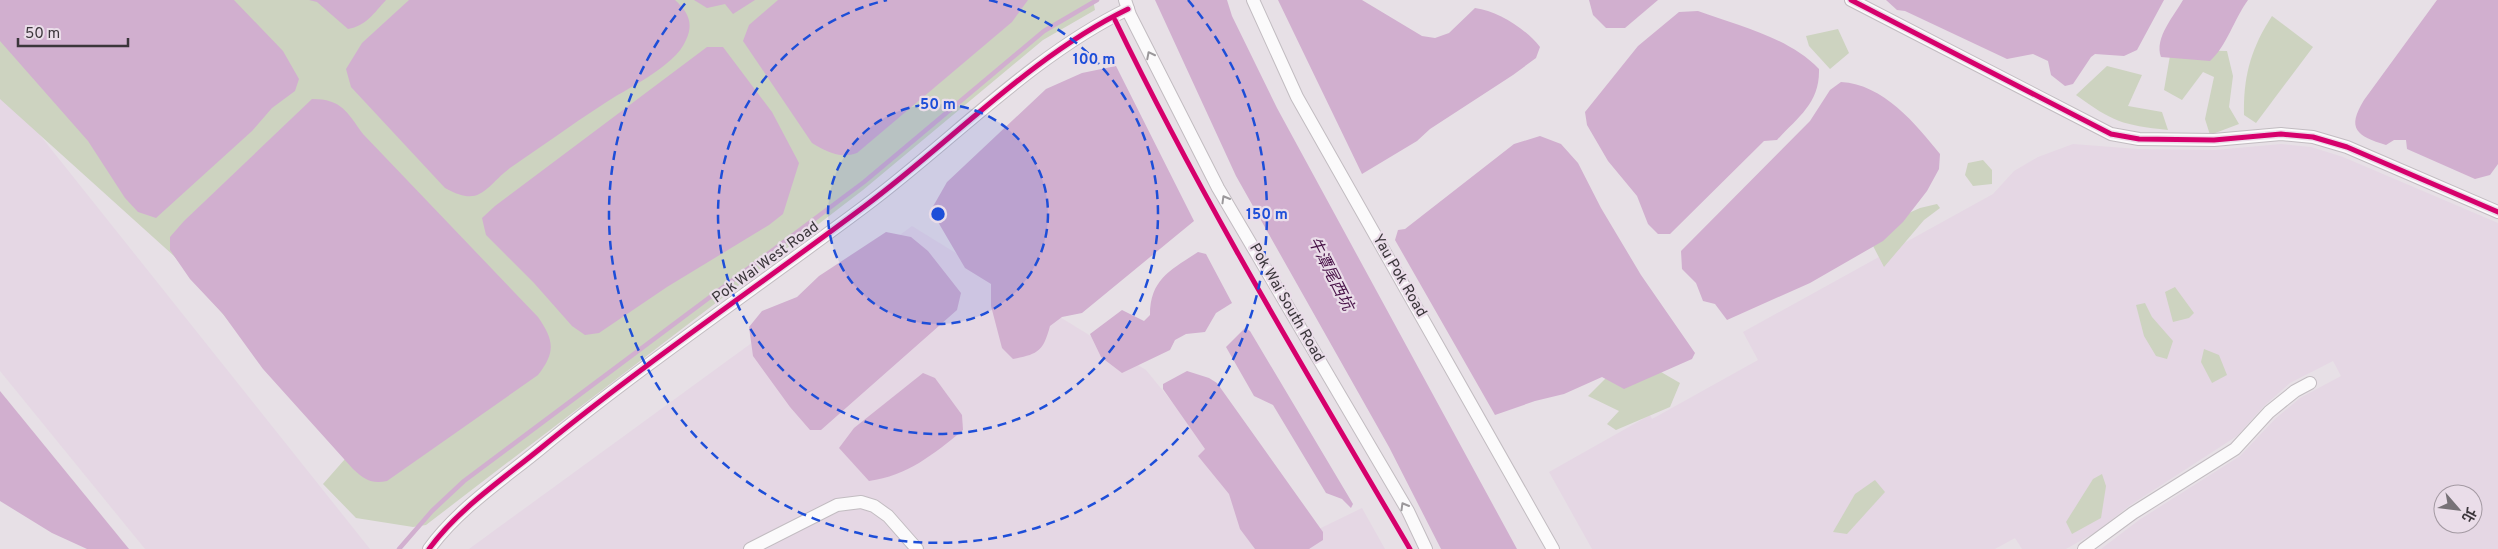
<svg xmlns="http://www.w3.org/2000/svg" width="2498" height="549" font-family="Overpass,'Noto Sans TC',sans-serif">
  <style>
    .built { fill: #e5d7e4; fill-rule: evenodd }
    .green { fill: #cdd3c0 }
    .water { fill: #d1afcf }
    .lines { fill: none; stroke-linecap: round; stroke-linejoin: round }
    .stream { stroke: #d1afcf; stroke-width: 4.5 }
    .street-casing { stroke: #c2bcc1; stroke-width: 14 }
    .street { stroke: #fbfafb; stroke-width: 12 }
    .cycleway-casing { stroke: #eadde9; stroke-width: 8 }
    .cycleway { stroke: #d6006c; stroke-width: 5 }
    .oneway { stroke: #9b989b }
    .ring { fill: none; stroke: #1d4ed8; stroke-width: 2.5; stroke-dasharray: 9 6 }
    .labels { text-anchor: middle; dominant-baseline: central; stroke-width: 4.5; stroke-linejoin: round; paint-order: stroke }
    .street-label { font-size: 15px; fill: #3b363b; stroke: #eadde9 }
    .water-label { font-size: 16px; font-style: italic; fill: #471147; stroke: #eadde9 }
    .centre { fill: #1d4ed8; stroke: #eadde9; stroke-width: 2.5 }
    .ring-label { font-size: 15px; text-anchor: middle; font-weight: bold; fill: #1d4ed8; stroke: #eadde9; stroke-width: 4.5; stroke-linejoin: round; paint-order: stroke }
  </style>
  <rect width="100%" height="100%" fill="#e7e0e6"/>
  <g class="built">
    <path d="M0,85L370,549H145L0,371Z"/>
    <path d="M2073,144L2138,149L2215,150L2281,144L2311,147L2343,157L2498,223V549H2101L2139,520L2240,456L2275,419L2300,398L2341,376L2333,361L2290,383L2264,406L2237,436L2129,506L2096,532L2066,549H2022L2015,538L1995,549H1592L1549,472L1650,415L1652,419L1758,360L1743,332L1993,194L2014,171L2038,157ZM2443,494H2473V524H2443Z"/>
    <path d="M912,226L1146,370L1288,544L1362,508L1385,549H469Z"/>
  </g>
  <g class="green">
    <path d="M0,0H1093L1095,10L1043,40L863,190L426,525L413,527L356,518L323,484L345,459L174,256L0,99Z"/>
    <path d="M2272,16L2313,47L2256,123L2244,115C2243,77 2251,48 2272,16Z"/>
    <path d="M1838,29L1849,53L1830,69L1809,46L1806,36Z"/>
    <path d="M2171,50L2227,51L2233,76L2229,107L2239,124L2210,135L2205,119L2214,77L2203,72L2182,100L2164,90Z"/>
    <path d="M2107,66L2142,75L2128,106L2162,112L2168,130C2122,125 2113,122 2076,95Z"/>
    <path d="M1983,160L1992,170V184L1973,186L1965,175L1968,163Z"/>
    <path d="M1937,204L1940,208L1924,220L1884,267L1871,242L1891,221L1920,208Z"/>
    <path d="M2175,287L2194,313L2189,318L2173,322L2165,292Z"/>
    <path d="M2145,303L2152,317L2173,341L2167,359L2156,356L2144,336L2136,305Z"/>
    <path d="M2204,349L2219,355L2227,375L2212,383L2201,362Z"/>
    <path d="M1642,361L1680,383L1670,407L1616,430L1607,424L1619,411L1588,396L1618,366Z"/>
    <path d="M2102,474L2106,486L2101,518L2072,534L2066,522L2093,479Z"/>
    <path d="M1875,480L1885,492L1847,534L1833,532L1855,494Z"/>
  </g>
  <g class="water">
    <path d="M0,0H234L283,51L299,79L295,91L272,108L252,131L156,218L138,212L125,198L88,141L0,41Z"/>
    <path d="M309,0H386C374,13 366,26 348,29L317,2Z"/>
    <path d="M409,0H675C688,12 694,23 686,40C675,67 625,89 602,105C571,125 541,147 510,168C484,188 481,208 445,188L351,87L346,69L362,43Z"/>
    <path d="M694,0H755L733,14L725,4L707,8Z"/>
    <path d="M778,0H1028L1012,22L857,153C840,159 827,152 812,143L743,41L749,25Z"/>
    <path d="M1155,0H1227L1232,16L1277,108L1517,549H1441L1389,447L1236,176Z"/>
    <path d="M1278,0H1362L1422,36L1435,38L1449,33L1475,8C1498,11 1526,29 1540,47L1536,58L1513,75L1430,129L1417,141L1362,174Z"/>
    <path d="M1589,0H1658L1625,28H1606L1593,15Z"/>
    <path d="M1886,0H2164L2137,50L2124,56L2095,54L2091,57L2073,84L2065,86L2051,75L2048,61L2033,54L2007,59L1905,11L1897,10Z"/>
    <path d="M2183,0H2248C2234,19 2227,46 2210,61L2161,57C2154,38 2174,16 2183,0Z"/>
    <path d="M2437,0H2498V164L2490,175L2475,179L2407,149L2406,140H2394L2386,145C2357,136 2346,129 2364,100Z"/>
    <path d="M1698,11C1739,26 1788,37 1819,69C1820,103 1798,117 1777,140L1764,141L1670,234H1658L1648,224L1637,196L1608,161L1587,125L1585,112L1638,46L1679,12Z"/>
    <path d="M707,47H723L772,112L799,163L783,214L769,225L667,287L599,333L585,335L572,326L534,283L486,235L482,218L495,206Z"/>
    <path d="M1116,66L1194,221L1082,313L1062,317L1050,326C1043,352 1038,354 1013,359L1002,348L991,306V284L965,268L931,210L947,182L1046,89L1082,73Z"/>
    <path d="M1841,82C1883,84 1916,124 1940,154L1939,169L1927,191L1903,222L1883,241L1810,283L1727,320L1715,304L1703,301L1696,283L1682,269L1681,251L1810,121L1830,90Z"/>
    <path d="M312,99C342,99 347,112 363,134L538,317C554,340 556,352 538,375L387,481C372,484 365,480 353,469L263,369L223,314L190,279L170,250V237L184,221Z"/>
    <path d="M1540,136L1561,144L1578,163L1601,208L1641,275L1695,353L1692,359L1624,389L1602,377L1564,394L1535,401L1495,415L1395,240L1398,230L1405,229L1514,144Z"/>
    <path d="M886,232L911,237L928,251L961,293L957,310L821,430H810L790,407L753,356L749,327L762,311L797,297L819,276Z"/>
    <path d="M1198,252L1206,254L1232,303L1216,313L1205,332L1186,334L1175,340L1170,350L1122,373L1101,357L1090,334L1122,310L1144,321L1150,315C1150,279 1171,270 1198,252Z"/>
    <path d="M1245,328L1250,331L1353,504L1351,508L1342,499L1326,493L1273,405L1254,396L1226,347Z"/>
    <path d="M1187,371L1209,378L1217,383L1323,532V540L1309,549H1255L1240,529L1229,494L1198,456L1205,449L1163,389V384Z"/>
    <path d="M923,373L935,378L962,415L963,430C934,454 907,476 869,481L839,448L854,428Z"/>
    <path d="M0,391L129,549H87L52,533L0,501Z"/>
  </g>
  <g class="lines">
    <path class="stream" d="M399,549L432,511L464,481L864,182L1044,31L1097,0"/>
    <g class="street-casing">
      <g id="street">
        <path d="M1125,0L1130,15L1218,188L1408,511L1426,549"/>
        <path d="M1253,0L1297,97L1553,549"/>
        <path d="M1851,0L2111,134L2139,139L2214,140L2281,134L2313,137L2347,147L2498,212"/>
        <path d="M429,549C458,509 502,480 541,448C645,363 757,287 865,206C951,142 1031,56 1128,9"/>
        <path d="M750,549L837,505L861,502L874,506L888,516L917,549"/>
        <path d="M2084,549L2133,513L2235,449L2269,412L2295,391L2310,383"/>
      </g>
    </g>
    <use href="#street" class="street"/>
    <g class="cycleway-casing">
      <g id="cycleway">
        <path d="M1851,0L2111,134L2139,139L2214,140L2281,134L2313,137L2347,147L2498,212"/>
        <path d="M1115,20C1203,202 1308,375 1410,549"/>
        <path d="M429,549C458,509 502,480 541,448C645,363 757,287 865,206C951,142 1031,56 1128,9"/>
      </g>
    </g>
    <use href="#cycleway" class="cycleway"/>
  </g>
  <defs><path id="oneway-chevron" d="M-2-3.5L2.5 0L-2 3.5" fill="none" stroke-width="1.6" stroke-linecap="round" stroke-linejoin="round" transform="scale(1.25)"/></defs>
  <g class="oneway">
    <use href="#oneway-chevron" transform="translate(1150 55) rotate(-117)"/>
    <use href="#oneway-chevron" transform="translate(1225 199) rotate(-120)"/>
    <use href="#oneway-chevron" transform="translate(1404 506) rotate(-120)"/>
  </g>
  <circle cx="938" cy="214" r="110" fill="#1d4ed8" fill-opacity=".12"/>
  <g class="ring">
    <circle cx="938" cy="214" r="110"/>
    <path d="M989 0A220 220 0 1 1 887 0"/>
    <path d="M1188 0A329 329 0 1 1 688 0"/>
  </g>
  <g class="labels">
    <g class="street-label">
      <text transform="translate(766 263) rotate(-36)">Pok Wai West Road</text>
      <text transform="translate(1399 276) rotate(60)">Yau Pok Road</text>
      <text transform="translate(1286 303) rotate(60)">Pok Wai South Road</text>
    </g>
    <g class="water-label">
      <text transform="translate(1330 274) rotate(63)">牛潭尾西坑</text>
    </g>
  </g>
  <circle cx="938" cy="214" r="8" class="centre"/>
  <g class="ring-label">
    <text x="1094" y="64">100 m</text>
    <text x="938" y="109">50 m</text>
    <text x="1267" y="219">150 m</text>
  </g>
  <g transform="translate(2458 509) rotate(118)"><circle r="24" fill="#eadde9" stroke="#a49aa3"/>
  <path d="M0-4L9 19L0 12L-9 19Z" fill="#777277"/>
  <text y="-8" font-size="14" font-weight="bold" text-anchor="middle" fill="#3b363b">北</text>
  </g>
  <path d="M18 38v8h110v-8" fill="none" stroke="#3b363b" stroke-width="2.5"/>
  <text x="25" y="38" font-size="15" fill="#3b363b" stroke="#eadde9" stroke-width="4" paint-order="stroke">50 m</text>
</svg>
